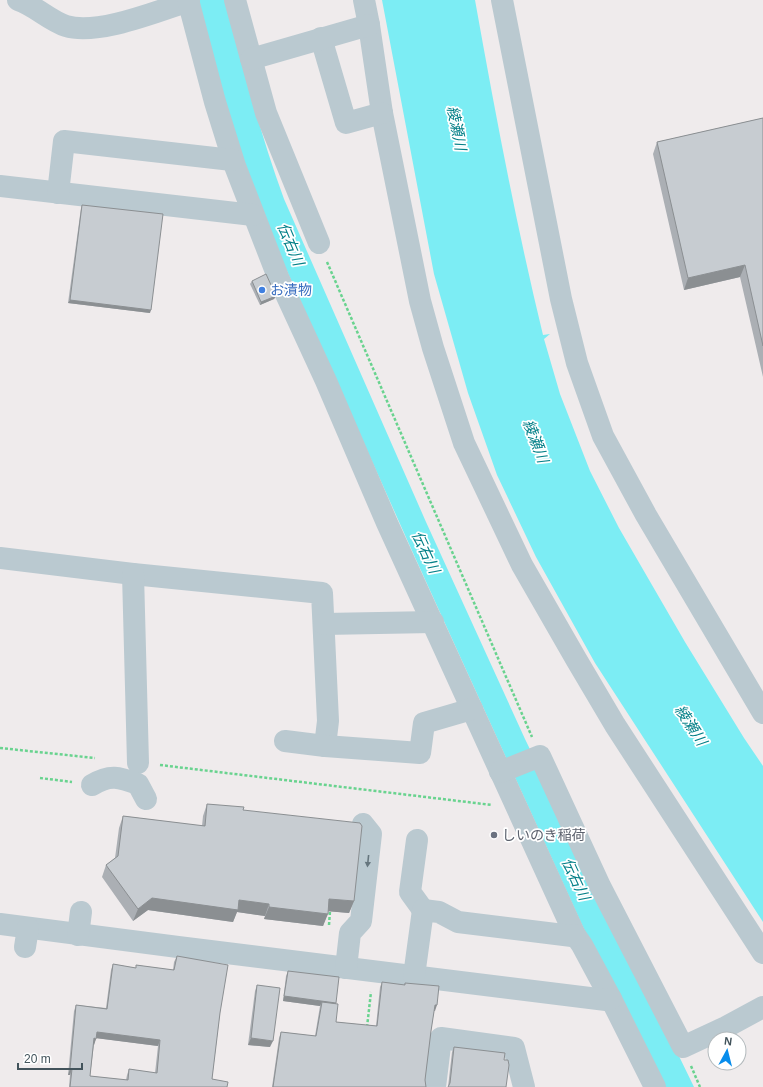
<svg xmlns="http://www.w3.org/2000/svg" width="763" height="1087" font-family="Helvetica,'Noto Sans JP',sans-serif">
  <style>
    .water { fill: #7cedf4 }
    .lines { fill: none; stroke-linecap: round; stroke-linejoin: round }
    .path { stroke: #69d38f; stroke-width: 2.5; stroke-dasharray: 3 2; stroke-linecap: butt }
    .minor { stroke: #bac9d0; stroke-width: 22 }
    .wall { fill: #abafb4; fill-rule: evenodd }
    .shaded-wall { fill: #8b8f92 }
    .building { fill: #c7ccd1; stroke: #8b8f92; fill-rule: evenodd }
    .oneway { fill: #66767e }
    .shop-dot { fill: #3f7fe0; stroke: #fff; stroke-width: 1.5 }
    .worship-dot { fill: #6b7280; stroke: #fff; stroke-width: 1.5 }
    .labels { text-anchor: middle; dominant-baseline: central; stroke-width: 3.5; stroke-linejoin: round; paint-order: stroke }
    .shop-label { font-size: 14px; fill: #366cbe; stroke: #fff; text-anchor: start }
    .worship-label { font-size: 14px; fill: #5b616d; stroke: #fff; text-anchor: start }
    .water-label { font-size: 15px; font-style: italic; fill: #048088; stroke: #fff }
  </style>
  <rect width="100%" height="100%" fill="#efebec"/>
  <g class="water">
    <path d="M198,0H227C243,67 260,134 284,199L426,522L525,739L694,1087H665L583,927L413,553L283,262L241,153L224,99Z"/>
    <path d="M382,0H475C495,112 516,224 543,335L550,334L544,339L560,394L590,471L619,528L685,642L744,738L763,766V922L595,663L536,557L497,475L468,393L434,274Z"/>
  </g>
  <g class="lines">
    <g class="path">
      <path d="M327,262L532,737"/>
      <path d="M0,748L95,758"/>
      <path d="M160,765L492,805"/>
      <path d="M40,778L72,782"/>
      <path d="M329,925L330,911"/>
      <path d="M367,1027L371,992"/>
      <path d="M691,1066L700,1087"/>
    </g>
    <g class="minor">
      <path d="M18,0C34,5 50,21 66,26C97,36 158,11 189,1"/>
      <path d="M188,0L215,102L235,166L278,277L326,381L387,523L575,935L582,945L611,999L655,1087"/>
      <path d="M235,0L266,113L319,243"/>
      <path d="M364,0L369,25L382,113L420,301L433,348L464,443L522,565L576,659L615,725L763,953"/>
      <path d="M502,0L561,299L577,363L603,436L646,515L763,713"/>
      <path d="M321,38L346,123L382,113"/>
      <path d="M251,59L369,25"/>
      <path d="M0,186L253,215"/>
      <path d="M58,193L64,141L232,160"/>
      <path d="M0,558L133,574L322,593L328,721L325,746"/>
      <path d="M133,574L138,763"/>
      <path d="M324,624L433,622"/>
      <path d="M285,741L325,746L420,753L424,723L472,709"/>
      <path d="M500,772L540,756L600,886L683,1047L726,1027L763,1007"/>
      <path d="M92,785C110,774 119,777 138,784L146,799"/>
      <path d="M417,840L410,892L423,910"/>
      <path d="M0,924L178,947L606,1000L611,999"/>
      <path d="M78,935L81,912"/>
      <path d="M25,947L28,928"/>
      <path d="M346,968L350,933L361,921L371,834L363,824"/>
      <path d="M414,976L423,910L439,912L458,922L572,936L575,935"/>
      <path d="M435,1087L441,1038L514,1048L524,1087"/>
    </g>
  </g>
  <g class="wall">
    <path d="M763,118V377L740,277L684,290L653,154L657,142Z"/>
    <path d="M82,205L150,313L68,303L81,208Z"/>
    <path d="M252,281L276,296L274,299L260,305L250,284Z"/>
    <path d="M207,804L243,810L354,901L349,913L328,911L323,926L264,919L265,916L237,912L233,922L148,910L133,921L102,877L106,865L115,858L119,828L123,816L202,826L203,816Z"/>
    <path d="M177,956L220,1013L212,1079L227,1087H69L70,1075H68L74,1011L76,1005L106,1008L111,970L113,964L136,968V965L173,970L174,962ZM96,1038L158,1046L155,1073L129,1069L127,1075L126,1080L90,1076L94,1044V1045Z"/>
    <path d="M288,971L336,1003V1022L376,1026L380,987L382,982L404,985L405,983L435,1011H434L431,1031L425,1080L426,1087H272L279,1038L281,1032L315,1036L320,1006L283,1001L286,976Z"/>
    <path d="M257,985L270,1047L248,1045L255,991Z"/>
    <path d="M454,1047L504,1060L448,1087L452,1052Z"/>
  </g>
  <g class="shaded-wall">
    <path d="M745,265L740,277L684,290L688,278Z"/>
    <path d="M276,296L274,299L260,305L261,302Z"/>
    <path d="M70,300L151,310L150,313L68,303Z"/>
    <path d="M152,898L239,900L269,904L265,916L237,912L233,922L148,910L133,921L138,909Z"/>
    <path d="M329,899L354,901L349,913L325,911Z"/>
    <path d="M269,907L328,914L323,926L264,919Z"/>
    <path d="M284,996L336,1003L334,1008L322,1002L320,1006L283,1001Z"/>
    <path d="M435,1005H437L435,1011H433Z"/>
    <path d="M97,1032L160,1040L158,1046L95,1038Z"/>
    <path d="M94,1038L96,1039L94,1045L92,1044Z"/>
    <path d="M251,1038L273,1041L270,1047L248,1045Z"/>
    <path d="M70,1069H72L70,1075H68Z"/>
  </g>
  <g class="building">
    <path d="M763,118V346L745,265L688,278L657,142Z"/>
    <path d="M82,205L163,214L151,310L70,300Z"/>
    <path d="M266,274L276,296L261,302L252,281Z"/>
    <path d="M207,804L244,807L243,810L360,823L362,826L354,901L329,899L328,914L269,907V904L239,900L238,910L152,898L138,909L106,865L118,856L123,816L205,826Z"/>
    <path d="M177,956L228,965L220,1013L212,1079L228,1082L227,1087H70L72,1069H70L76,1005L107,1009L113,964L136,968V965L174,970ZM97,1032L160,1040L157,1073L129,1069L128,1080L90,1076L94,1038L96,1039Z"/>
    <path d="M288,971L339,977L336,1003L284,996Z"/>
    <path d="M382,982L405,985V983L439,986L437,1005H435L431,1031L425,1080L426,1087H273L281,1032L316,1036L322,1002L338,1004L336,1022L377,1026Z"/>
    <path d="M257,985L280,988L273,1041L251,1038Z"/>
    <path d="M454,1047L505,1053L504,1060H508L509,1065L506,1087H448L450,1083Z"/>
  </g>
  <defs><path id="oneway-solid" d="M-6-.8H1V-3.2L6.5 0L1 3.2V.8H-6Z"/></defs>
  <use class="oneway" href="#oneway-solid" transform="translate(368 861) rotate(96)"/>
  <circle class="shop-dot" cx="262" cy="290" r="4"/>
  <circle class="worship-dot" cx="494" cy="835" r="4"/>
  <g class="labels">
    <g class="shop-label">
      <text x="270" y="290">お漬物</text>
    </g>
    <g class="worship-label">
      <text x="502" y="835">しいのき稲荷</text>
    </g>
    <g class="water-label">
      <text transform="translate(457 128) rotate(79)">綾瀬川</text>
      <text transform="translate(291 244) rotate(67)">伝右川</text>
      <text transform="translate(536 441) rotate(69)">綾瀬川</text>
      <text transform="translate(426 552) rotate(65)">伝右川</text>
      <text transform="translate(691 725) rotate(57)">綾瀬川</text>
      <text transform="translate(576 879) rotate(65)">伝右川</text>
    </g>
  </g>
  <g transform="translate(727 1051) rotate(7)"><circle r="19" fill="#ffffff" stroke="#b3babd"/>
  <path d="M0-3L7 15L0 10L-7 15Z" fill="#088dec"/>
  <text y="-6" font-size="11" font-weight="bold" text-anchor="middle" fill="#42535b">N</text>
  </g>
  <path d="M18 1063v6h64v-6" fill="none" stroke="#42535b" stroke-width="2"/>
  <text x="24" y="1063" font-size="12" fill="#42535b" stroke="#ffffff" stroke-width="3" paint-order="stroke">20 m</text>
</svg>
